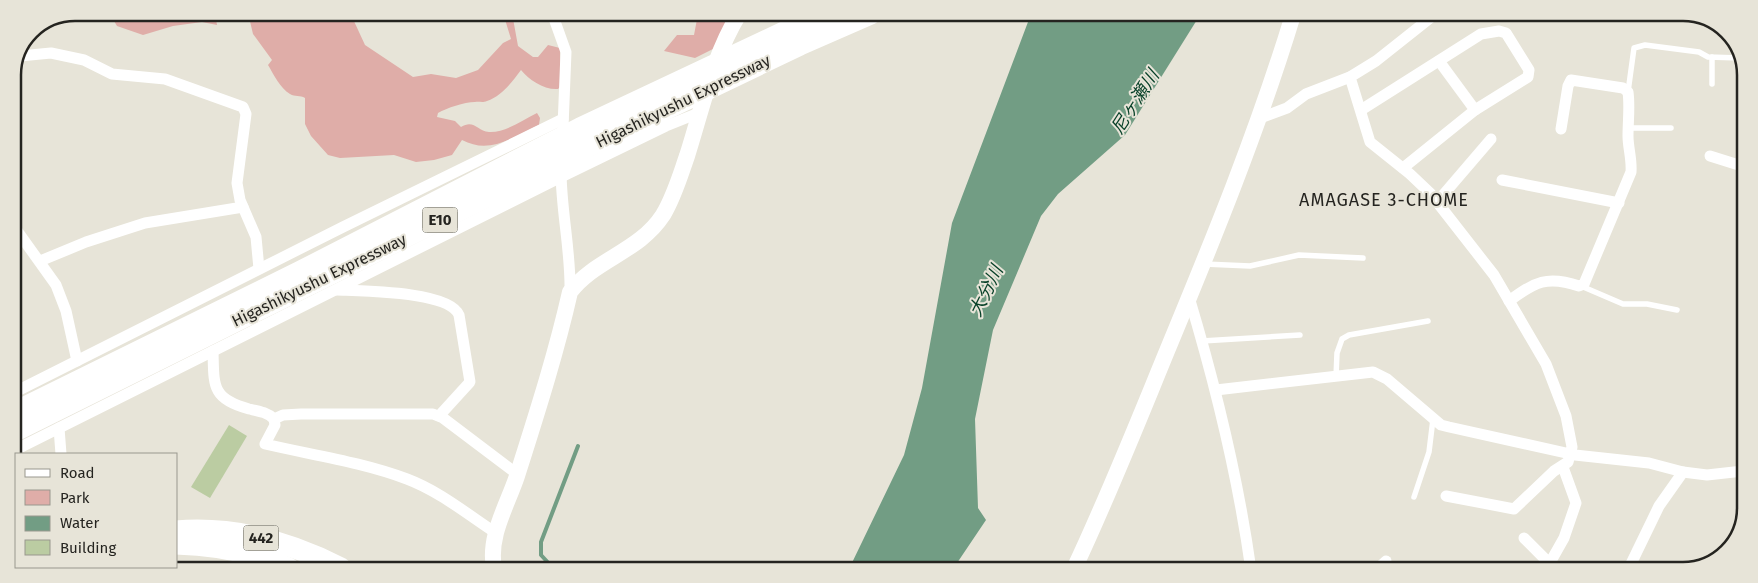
<svg xmlns="http://www.w3.org/2000/svg" width="1758" height="583" font-family="'Fira Sans','Noto Sans JP',sans-serif">
  <style>
    .green { fill: #dfada8 }
    .water { fill: #729d84 }
    .lines { fill: none; stroke-linecap: round; stroke-linejoin: round }
    .stream { stroke: #729d84; stroke-width: 4 }
    .building { fill: #bbcca2 }
    .lane { stroke: #fff; stroke-width: 5.5 }
    .street { stroke: #fff; stroke-width: 11 }
    .secondary { stroke: #fff; stroke-width: 16 }
    .highway { stroke: #fff; stroke-width: 21 }
    .labels { text-anchor: middle; dominant-baseline: central; stroke-width: 4; stroke-linejoin: round; paint-order: stroke }
    .shield { fill: #e7e4d8; stroke: #5f5e57; stroke-width: 1 }
    .shield-label { font-size: 15px; font-weight: bold; fill: #252420 }
    .street-label { font-size: 16px; fill: #252420; stroke: #e7e4d8 }
    .water-label { font-size: 18px; font-style: italic; fill: #053f26; stroke: #e7e4d8 }
    .neighbourhood-label { font-size: 18px; letter-spacing: 1px; fill: #252420; stroke: #e7e4d8 }
    .rim { fill: none; stroke: #252420; stroke-width: 2.5 }
  </style>
  <rect width="100%" height="100%" fill="#e7e4d8"/>
  <g class="green">
    <path d="M104,13H215L217,25L202,22L173,26L143,35L117,26L111,16Z"/>
    <path d="M248,13H357L353,19L365,45L413,77L431,74L456,78L478,70L503,43L511,39L503,13H512L518,46L533,57H538L548,45L560,48L561,86L558,89C544,90 529,80 521,70C512,82 502,96 487,101C482,103 479,101 475,102C464,102 447,108 438,113L437,117L455,121L461,127C474,119 477,131 489,132C505,133 523,120 537,113L540,118L539,125C513,137 490,155 462,140L452,155L434,160L416,162L394,155L340,158L328,155L311,136L305,124V98C300,95 295,97 290,94C280,88 274,75 268,65L272,60L253,34Z"/>
    <path d="M698,14H732L715,48L695,58L664,51L677,35H694Z"/>
  </g>
  <path class="water" d="M1031,14L1200,15L1125,135L1058,194L1041,216L993,330L975,419L978,508L986,520L953,569H849L904,455L922,388L952,223Z"/>
  <g class="lines">
    <path class="stream" d="M553,568L541,555V542L578,446"/>
  </g>
  <path class="building" d="M229,425L247,436L210,498L191,487Z"/>
  <g class="lines">
    <g class="lane">
      <path d="M1712,57V84"/>
      <path d="M1628,92L1634,48L1645,45L1699,52L1708,57L1740,58"/>
      <path d="M1628,128H1671"/>
      <path d="M1204,264L1250,266L1299,255L1363,258"/>
      <path d="M1581,286L1623,304H1647L1677,310"/>
      <path d="M1202,341L1300,335"/>
      <path d="M1336,377L1337,353L1342,339L1349,335L1428,321"/>
      <path d="M1414,497L1429,452L1433,419"/>
    </g>
    <g class="street">
      <path d="M552,13L566,52L563,127"/>
      <path d="M1434,15L1376,61L1350,77L1370,142L1410,174L1430,193L1494,275L1546,364L1566,416L1572,447L1568,462L1554,471L1514,509L1446,496"/>
      <path d="M20,56L51,53L84,60L112,74L165,79L243,107L246,114L237,183L240,200L256,237L259,269"/>
      <path d="M1439,61L1475,110"/>
      <path d="M1361,110L1481,34L1499,31L1506,33L1529,70L1528,77L1475,110L1403,168"/>
      <path d="M1260,118L1287,108L1306,94L1350,77"/>
      <path d="M1710,156L1745,167"/>
      <path d="M561,170C561,211 571,251 570,292"/>
      <path d="M1502,180L1619,203"/>
      <path d="M1437,202L1491,139"/>
      <path d="M13,225L56,285L66,311L77,361"/>
      <path d="M40,261L86,242L145,223L243,207"/>
      <path d="M337,290C362,291 449,291 459,315L470,382L439,416"/>
      <path d="M1189,297C1216,387 1238,477 1251,570"/>
      <path d="M1509,301C1535,282 1547,275 1579,286L1584,284L1631,172C1632,159 1628,148 1628,136C1628,121 1630,106 1628,92L1623,88L1571,80L1568,86L1561,129"/>
      <path d="M213,351C214,385 211,399 249,409C258,411 267,412 274,419L275,425L265,444C312,455 362,462 407,479C439,491 467,514 496,533"/>
      <path d="M1216,390L1373,372L1387,379L1441,425L1449,427L1575,455L1649,463L1683,472L1707,475L1743,471"/>
      <path d="M13,393L343,227L563,119"/>
      <path d="M274,419L283,415L301,414H433L443,418L517,474"/>
      <path d="M59,428L61,454"/>
      <path d="M13,451L561,177L666,126L701,112"/>
      <path d="M1524,538L1547,561H1551L1564,538L1576,503L1563,467"/>
      <path d="M72,567H73"/>
      <path d="M1376,570L1386,561"/>
      <path d="M1628,570L1659,506L1683,472"/>
    </g>
    <g class="secondary">
      <path d="M494,568C488,536 507,506 517,476C536,416 556,354 570,292C595,259 639,252 663,215C674,197 680,176 687,156C702,109 713,56 739,14"/>
      <path d="M1074,569C1108,497 1137,424 1167,351C1213,240 1258,130 1293,15"/>
    </g>
    <g class="highway">
      <path d="M13,413L299,272L580,128L822,14"/>
      <path d="M13,432L585,148L800,45L871,14"/>
      <path d="M176,531C234,526 290,542 341,568"/>
      <path d="M176,544C216,545 253,552 289,568"/>
    </g>
  </g>
  <g class="labels">
    <g class="shield">
      <rect x="422.5" y="207.5" width="35" height="25" rx="4"/>
      <rect x="243.5" y="525.5" width="35" height="25" rx="4"/>
    </g>
    <g class="shield-label">
      <text x="440" y="220">E10</text>
      <text x="261" y="538">442</text>
    </g>
    <g class="street-label">
      <text transform="translate(683 101) rotate(-26)">Higashikyushu Expressway</text>
      <text transform="translate(319 280) rotate(-26)">Higashikyushu Expressway</text>
    </g>
    <g class="water-label">
      <text transform="translate(1135 102) rotate(-57)">尼ヶ瀬川</text>
      <text transform="translate(986 291) rotate(-64)">大分川</text>
    </g>
    <g class="neighbourhood-label">
      <text x="1384" y="200">AMAGASE 3-CHOME</text>
    </g>
  </g>
  <path d="M0 0H1758V583H0ZM75 21H1683A54 54 0 0 1 1737 75V508A54 54 0 0 1 1683 562H75A54 54 0 0 1 21 508V75A54 54 0 0 1 75 21Z" fill="#e7e4d8" fill-rule="evenodd"/>
  <path class="rim" d="M75 21H1683A54 54 0 0 1 1737 75V508A54 54 0 0 1 1683 562H75A54 54 0 0 1 21 508V75A54 54 0 0 1 75 21Z"/>
  <rect x="15" y="453" width="162" height="115" fill="#e7e4d8" stroke="#99978e"/>
  <rect x="25" y="469" width="25" height="8" fill="#ffffff" stroke="#99978e"/>
  <text x="60" y="478" font-size="15" fill="#252420">Road</text>
  <rect x="25" y="490" width="25" height="15" fill="#dfada8" stroke="#99978e"/>
  <text x="60" y="503" font-size="15" fill="#252420">Park</text>
  <rect x="25" y="516" width="25" height="15" fill="#729d84" stroke="#99978e"/>
  <text x="60" y="528" font-size="15" fill="#252420">Water</text>
  <rect x="25" y="540" width="25" height="15" fill="#bbcca2" stroke="#99978e"/>
  <text x="60" y="553" font-size="15" fill="#252420">Building</text>
</svg>
